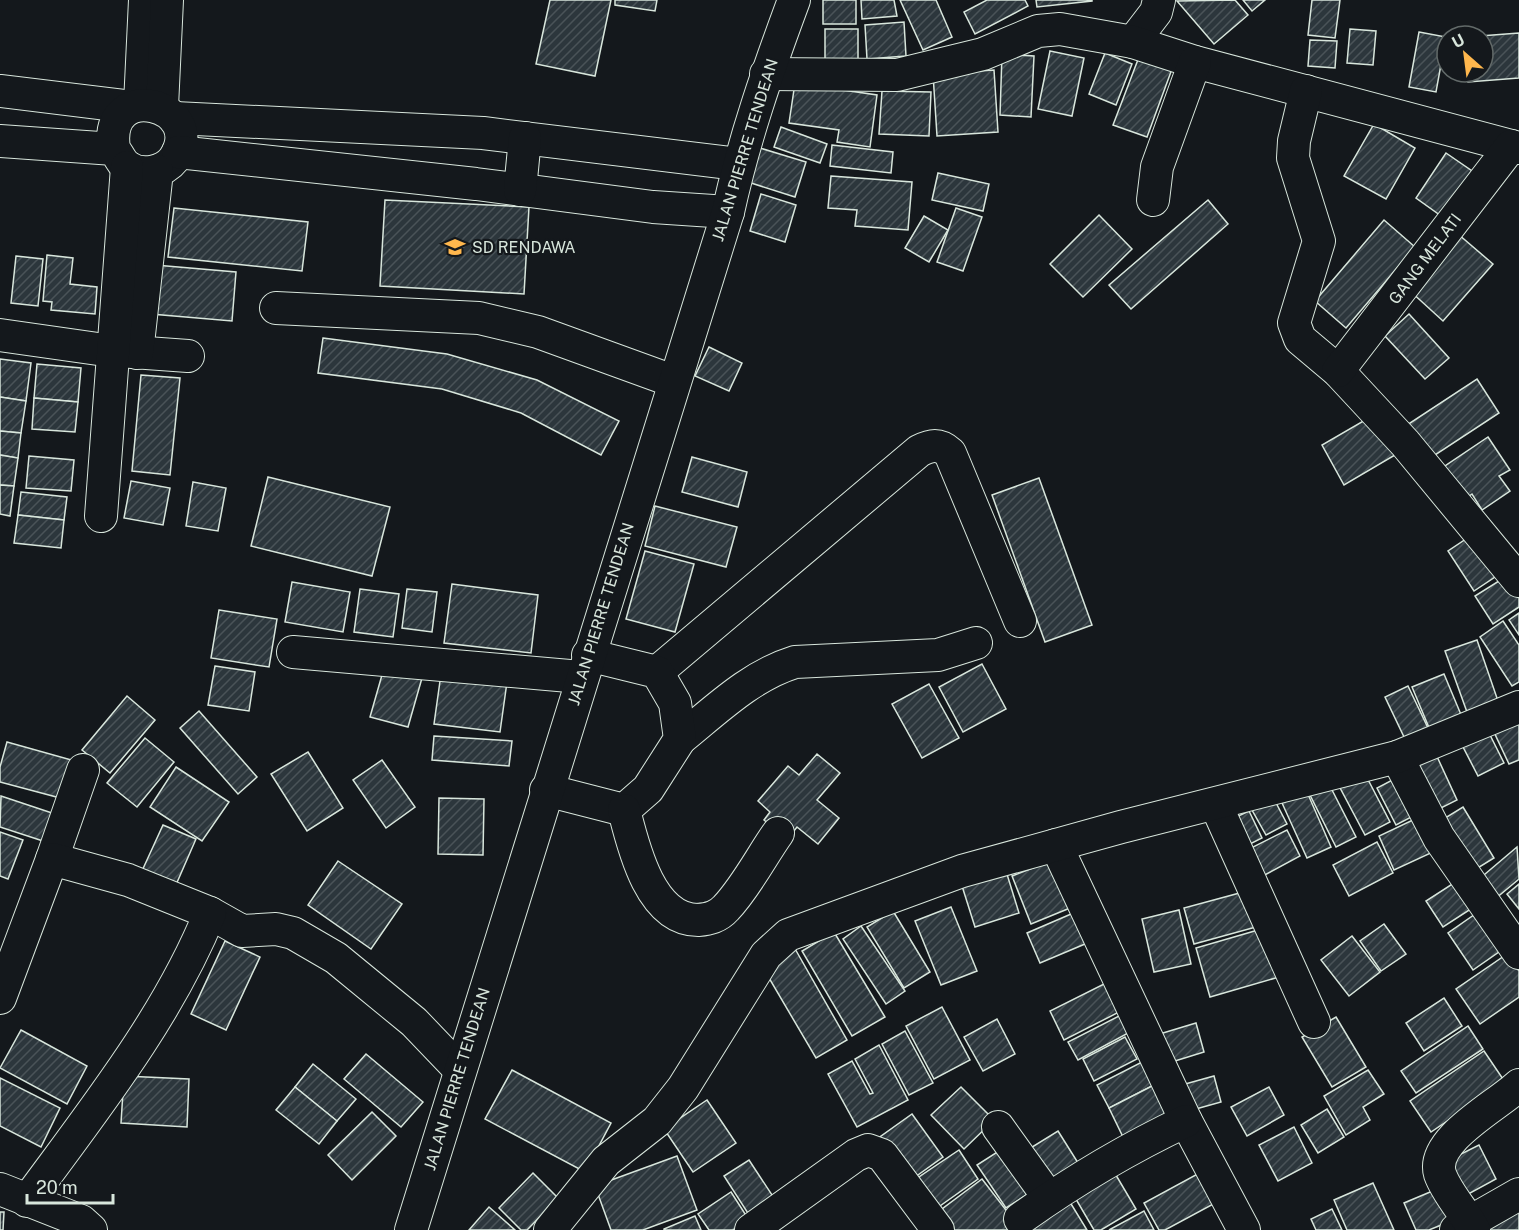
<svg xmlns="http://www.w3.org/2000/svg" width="1519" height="1230" font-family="'Public Sans',sans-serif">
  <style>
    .building { fill: url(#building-hatch); stroke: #d8e6dc; stroke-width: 1.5 }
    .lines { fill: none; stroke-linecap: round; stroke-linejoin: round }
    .minor-casing { stroke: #d8e6dc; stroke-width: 34 }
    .minor { stroke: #14181c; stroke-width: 32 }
    .labels { text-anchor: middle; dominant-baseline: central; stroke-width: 4.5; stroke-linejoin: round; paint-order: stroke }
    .street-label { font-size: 16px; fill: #d8e6dc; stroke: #14181c }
    .poi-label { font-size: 16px; fill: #d8e6dc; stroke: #14181c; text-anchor: start }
  </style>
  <defs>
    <pattern id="building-hatch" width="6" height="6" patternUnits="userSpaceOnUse" patternTransform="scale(1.5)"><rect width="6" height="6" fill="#2c363c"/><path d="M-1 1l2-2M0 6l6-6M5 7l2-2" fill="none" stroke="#4a5358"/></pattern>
  </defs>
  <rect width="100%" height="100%" fill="#14181c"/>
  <g class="building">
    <path d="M550,0H611L595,76L536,64Z"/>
    <path d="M615,0H657L655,11L615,5Z"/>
    <rect x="823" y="0" width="33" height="24"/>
    <path d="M861,0H894L897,16L862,19Z"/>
    <path d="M900,0H936L952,37L923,50Z"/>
    <path d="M987,0H1025L1028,6L975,34L964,12Z"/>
    <path d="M1036,0H1092V1L1037,7Z"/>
    <path d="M1235,0L1248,15L1214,44L1177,1Z"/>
    <path d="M1243,0H1265L1252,11Z"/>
    <path d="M1312,0H1340L1335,38L1308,35Z"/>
    <path d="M904,22L906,56L867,59L865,25Z"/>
    <rect x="825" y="29" width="33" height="39"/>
    <path d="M1350,29L1376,31L1373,65L1347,63Z"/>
    <path d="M1419,32L1446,37L1436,92L1409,87Z"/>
    <path d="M1519,33V78L1468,82L1467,72H1483V36H1480Z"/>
    <path d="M1310,40L1337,41L1335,68L1308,66Z"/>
    <path d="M1050,51L1084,58L1072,116L1038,109Z"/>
    <path d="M1105,53L1132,64L1116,105L1089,94Z"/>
    <path d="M1002,54L1034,56L1031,117L1000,115Z"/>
    <path d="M1139,57L1172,69L1147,137L1113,125Z"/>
    <path d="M994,70L998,132L937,136L933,74Z"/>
    <path d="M795,83L877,95L870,147L837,142L839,130L789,123Z"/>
    <path d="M882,91L931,92L929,136L879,134Z"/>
    <path d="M1374,124L1415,148L1386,199L1344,176Z"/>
    <path d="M781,127L827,144L820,163L774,147Z"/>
    <path d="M832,145L893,152L891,173L830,166Z"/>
    <path d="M760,148L806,162L795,197L748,182Z"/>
    <path d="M1446,153L1475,173L1444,218L1416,198Z"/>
    <path d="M938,173L989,184L983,211L932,200Z"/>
    <path d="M831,176L912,182L908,230L855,226L857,210L828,208Z"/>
    <path d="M761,194L796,205L785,242L750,231Z"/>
    <path d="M385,200L529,207L524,294L380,286Z"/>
    <path d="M1208,200L1228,224L1131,309L1109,285Z"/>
    <path d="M174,208L308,222L302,271L168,257Z"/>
    <path d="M956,208L982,217L963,271L937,262Z"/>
    <path d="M1099,215L1132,249L1083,297L1050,264Z"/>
    <path d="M924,216L948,230L929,262L905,248Z"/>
    <path d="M1384,220L1415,247L1346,328L1315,301Z"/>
    <path d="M1458,234L1493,264L1443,321L1409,290Z"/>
    <path d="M47,255L73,258L70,284L97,287L95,314L51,310L52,302L43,301Z"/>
    <path d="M16,256L43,259L38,306L11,303Z"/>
    <path d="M155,265L236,272L232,321L151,314Z"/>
    <path d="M1409,314L1449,358L1425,379L1385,336Z"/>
    <path d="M323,338L447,354L537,380L619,421L601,455L521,413L442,389L318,373Z"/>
    <path d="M709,347L742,363L729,391L695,376Z"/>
    <path d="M0,359L31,363L26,401L0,397Z"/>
    <path d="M37,364L81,368L78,402L34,398Z"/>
    <path d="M141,375L180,378L170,475L132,471Z"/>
    <path d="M1477,379L1499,413L1429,459L1407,425Z"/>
    <path d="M0,397L26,401L21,433L0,431Z"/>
    <path d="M34,398L78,402L75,432L32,429Z"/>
    <path d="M1372,416L1395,455L1344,485L1322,445Z"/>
    <path d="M0,431L21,433L18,458L0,455Z"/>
    <path d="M1488,437L1510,470L1499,476L1510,491L1482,510L1472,494L1461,502L1439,470Z"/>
    <path d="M0,455L18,458L14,486L0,485Z"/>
    <path d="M29,456L74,460L71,491L26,488Z"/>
    <path d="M692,457L747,472L738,507L682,492Z"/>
    <path d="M268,477L390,507L372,576L251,546Z"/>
    <path d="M1039,478L1092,625L1045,642L992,495Z"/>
    <path d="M131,481L170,488L163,525L124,518Z"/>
    <path d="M193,482L226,488L218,531L186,526Z"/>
    <path d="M0,485L14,486L10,516L0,514Z"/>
    <path d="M21,492L67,497L64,520L18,515Z"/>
    <path d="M655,506L737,527L726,567L645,546Z"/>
    <path d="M18,515L64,520L61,548L14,543Z"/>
    <path d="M1475,533L1501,573L1474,591L1448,551Z"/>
    <path d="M645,551L694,564L675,632L626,619Z"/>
    <path d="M1510,574L1519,587V607L1493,624L1475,596Z"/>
    <path d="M292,582L350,592L343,632L285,622Z"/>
    <path d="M452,584L538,595L531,653L444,643Z"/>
    <path d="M360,589L399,594L393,637L354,632Z"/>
    <path d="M407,589L437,592L432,632L402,628Z"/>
    <path d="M219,610L277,619L269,667L211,658Z"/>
    <path d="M1519,613V635L1509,620Z"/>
    <path d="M1503,621L1519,645V682L1512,686L1480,637Z"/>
    <path d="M1477,640L1498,701L1467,712L1445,651Z"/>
    <path d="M982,664L1006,709L963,732L939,687Z"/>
    <path d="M215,666L255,672L249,711L208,705Z"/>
    <path d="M384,668L422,678L408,727L370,717Z"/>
    <path d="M441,674L507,682L500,732L434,724Z"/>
    <path d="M1444,674L1462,717L1430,730L1412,687Z"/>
    <path d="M929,684L959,738L922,758L892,704Z"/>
    <path d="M1408,686L1428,728L1405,739L1385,697Z"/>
    <path d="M127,696L155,720L110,773L82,750Z"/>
    <path d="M199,711L257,777L238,794L180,728Z"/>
    <path d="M1519,718V760L1509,764L1493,730Z"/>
    <path d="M1487,729L1504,763L1478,776L1461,743Z"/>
    <path d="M434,736L512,741L509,766L432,760Z"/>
    <path d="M145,738L174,762L137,807L107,783Z"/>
    <path d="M7,742L75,761L64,799L0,782V767Z"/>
    <path d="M1434,750L1457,800L1431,813L1408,762Z"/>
    <path d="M308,752L343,808L307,831L271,774Z"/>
    <path d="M817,754L840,773L817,800L839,818L818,844L797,827L787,840L764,820L770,812L758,801L788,766L799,775Z"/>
    <path d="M382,760L415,807L386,828L353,780Z"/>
    <path d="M176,767L229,802L202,841L150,807Z"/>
    <path d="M1363,770L1390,822L1365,835L1338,784Z"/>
    <path d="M1400,776L1419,813L1396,825L1377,788Z"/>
    <path d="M1330,786L1356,837L1336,847L1310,795Z"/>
    <path d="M1307,792L1331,847L1307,858L1282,803Z"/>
    <path d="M1,796L52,813L43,841L0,827Z"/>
    <path d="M439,798L484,799L483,855L438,854Z"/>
    <path d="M1274,799L1287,824L1266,835L1252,810Z"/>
    <path d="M1463,807L1494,858L1468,874L1437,823Z"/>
    <path d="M1249,811L1262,838L1248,845L1234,818Z"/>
    <path d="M1417,818L1433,852L1394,870L1379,836Z"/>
    <path d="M163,825L196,839L175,887L141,873Z"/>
    <path d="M1287,830L1300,856L1259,878L1245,851Z"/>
    <path d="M0,832L23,840L8,879L0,876Z"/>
    <path d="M1377,842L1393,873L1349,896L1333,865Z"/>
    <path d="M1517,847L1519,879L1495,899L1478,880Z"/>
    <path d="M338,861L402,904L371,949L308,905Z"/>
    <path d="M1051,861L1070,908L1031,924L1012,876Z"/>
    <path d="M1006,871L1019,913L975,927L962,886Z"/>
    <path d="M1460,879L1477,905L1443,927L1426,901Z"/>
    <path d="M1519,884V909L1507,894Z"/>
    <path d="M1247,891L1256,927L1194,944L1184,908Z"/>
    <path d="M951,907L977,971L941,985L915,921Z"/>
    <path d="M1179,910L1191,964L1154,972L1142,919Z"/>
    <path d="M1481,910L1506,947L1473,970L1448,933Z"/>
    <path d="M893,911L930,972L904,988L867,927Z"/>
    <path d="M1078,911L1092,941L1040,963L1027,933Z"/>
    <path d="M1384,924L1406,954L1381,971L1360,941Z"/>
    <path d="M861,926L905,991L886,1004L843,939Z"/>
    <path d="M1265,928L1279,977L1210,997L1196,948Z"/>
    <path d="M834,932L885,1017L852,1036L802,951Z"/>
    <path d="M1352,936L1380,972L1349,996L1321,960Z"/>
    <path d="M225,941L260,957L226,1030L191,1014Z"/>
    <path d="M794,947L847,1040L816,1058L762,966Z"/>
    <path d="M1507,954L1519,971V997L1480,1024L1456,989Z"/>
    <path d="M1108,982L1123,1010L1064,1040L1050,1011Z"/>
    <path d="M1444,998L1462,1026L1424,1051L1406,1023Z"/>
    <path d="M942,1007L970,1060L934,1079L906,1026Z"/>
    <path d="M1123,1014L1132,1031L1078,1060L1068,1042Z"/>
    <path d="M1336,1017L1366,1067L1332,1087L1302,1037Z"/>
    <path d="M997,1019L1015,1054L983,1071L964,1037Z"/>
    <path d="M1196,1023L1204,1052L1162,1065L1153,1036Z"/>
    <path d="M1468,1026L1483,1049L1416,1093L1401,1071Z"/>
    <path d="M21,1030L87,1066L67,1104L0,1068Z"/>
    <path d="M905,1031L933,1083L909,1095L882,1044Z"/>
    <path d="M1125,1037L1137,1059L1094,1081L1083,1059Z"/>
    <path d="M879,1045L908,1100L857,1127L828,1074L852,1061L870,1094L873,1093L855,1059Z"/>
    <path d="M1484,1051L1505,1082L1431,1132L1410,1101Z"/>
    <path d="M366,1054L423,1102L401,1127L344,1079Z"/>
    <path d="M1142,1062L1154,1085L1109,1108L1097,1085Z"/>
    <path d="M313,1064L356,1099L337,1121L295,1087Z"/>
    <path d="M512,1070L611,1123L585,1172L485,1119Z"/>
    <path d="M1368,1070L1384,1094L1363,1107L1370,1120L1346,1135L1324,1096Z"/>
    <path d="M124,1076L189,1079L187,1127L121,1123Z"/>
    <path d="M1214,1076L1221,1102L1185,1112L1178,1086Z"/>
    <path d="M0,1078L60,1108L41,1147L0,1126Z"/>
    <path d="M1154,1085L1169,1115L1124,1139L1109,1108Z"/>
    <path d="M295,1087L337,1121L319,1144L276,1110Z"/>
    <path d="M961,1087L994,1120L964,1149L931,1115Z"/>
    <path d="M1269,1087L1284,1115L1247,1136L1231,1107Z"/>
    <path d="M707,1100L736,1143L693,1172L664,1129Z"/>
    <path d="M1327,1109L1344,1137L1318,1153L1301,1125Z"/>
    <path d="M372,1112L396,1136L352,1180L328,1155Z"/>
    <path d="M912,1114L943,1157L908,1182L877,1139Z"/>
    <path d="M1294,1127L1312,1163L1278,1181L1259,1145Z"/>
    <path d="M1058,1131L1080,1166L1045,1188L1024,1152Z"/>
    <path d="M1479,1145L1496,1179L1461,1198L1443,1163Z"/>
    <path d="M1002,1149L1031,1192L1006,1208L977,1165Z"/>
    <path d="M959,1150L978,1179L930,1213L910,1183Z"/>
    <path d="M677,1156L697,1210L643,1230H611L595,1186Z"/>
    <path d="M749,1160L776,1201L751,1218L724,1176Z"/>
    <path d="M1110,1165L1136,1209L1101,1230H1094L1070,1189Z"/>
    <path d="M1203,1171L1219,1201L1165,1230H1159L1144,1203Z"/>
    <path d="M533,1173L558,1198L527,1230H521L499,1208Z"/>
    <path d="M982,1179L1016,1223L1007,1230H946L934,1215Z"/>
    <path d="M1373,1183L1394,1230H1347L1334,1200Z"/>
    <path d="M1442,1187L1456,1219L1429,1230H1416L1404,1203Z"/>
    <path d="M731,1192L749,1220L733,1230H709L698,1214Z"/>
    <path d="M1065,1194L1087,1230H1028Z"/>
    <path d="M1519,1202V1230H1482Z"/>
    <path d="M489,1207L515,1230H469Z"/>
    <path d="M1332,1209L1342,1230H1316L1311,1219Z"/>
    <path d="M1144,1211L1154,1230H1109Z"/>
    <path d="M0,1212H4L3,1230H0Z"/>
    <path d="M695,1216L701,1230H664V1229Z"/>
  </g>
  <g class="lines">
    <g class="minor-casing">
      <g id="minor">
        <path d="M1133,42L1156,12L1159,0"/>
        <path d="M766,74L897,75L983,54L1038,31L1060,29L1133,42L1195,62L1519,148"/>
        <path d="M0,91L132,107"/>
        <path d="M1306,91L1294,141L1293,158L1319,241L1294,323L1300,339L1338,371L1405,443L1519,581"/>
        <path d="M140,104L145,0"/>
        <path d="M162,107L167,0"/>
        <path d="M175,118L483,133L738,164"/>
        <path d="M0,141L114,149C118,154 122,164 128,167C142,177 164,172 174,159C210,105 103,76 114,149"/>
        <path d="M178,152L476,184L653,207L728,212"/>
        <path d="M520,190L525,138"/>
        <path d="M1153,200L1157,167L1195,62"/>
        <path d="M276,308L479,318L538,332L673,381"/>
        <path d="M0,335L105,350L188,356"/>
        <path d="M137,353L157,171"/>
        <path d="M1338,371L1511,146"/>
        <path d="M101,516L127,167"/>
        <path d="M293,652L581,677"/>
        <path d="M657,672L919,451C931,445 939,443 950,453L1020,621"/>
        <path d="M680,739C716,710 750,676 795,662L938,655L976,643"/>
        <path d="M1397,757L1439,838L1519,953"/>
        <path d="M546,790L624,810L648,789L680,739L675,703L657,672L588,655"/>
        <path d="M1216,805L1314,1022"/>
        <path d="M624,810C633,846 650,920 698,920C709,919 718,917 726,908C746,887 761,857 778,833"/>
        <path d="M1056,845L1186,1121L1244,1230"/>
        <path d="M52,859L83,770"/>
        <path d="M210,913L242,931L276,929L293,933L336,958L414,1022L459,1069"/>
        <path d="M0,998L52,859L128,880L210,913C168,1017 93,1111 27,1201"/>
        <path d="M998,1127L1049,1198"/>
        <path d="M0,1189L81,1221L91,1230"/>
        <path d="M1020,1219C1073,1181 1127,1149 1186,1121"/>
        <path d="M411,1230L728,212C744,139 768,70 794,0"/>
        <path d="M550,1230L606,1161L657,1121L683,1088L766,955L788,935L962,871L1121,827L1397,757L1519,707"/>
        <path d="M751,1230L856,1155L868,1150L882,1155L938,1230"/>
        <path d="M1456,1230L1519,1194"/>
        <path d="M1474,1230C1465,1212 1447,1194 1440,1174C1430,1140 1497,1106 1519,1085"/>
      </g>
    </g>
    <use href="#minor" class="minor"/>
  </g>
  <defs>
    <g id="school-bare" transform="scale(1.62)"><path d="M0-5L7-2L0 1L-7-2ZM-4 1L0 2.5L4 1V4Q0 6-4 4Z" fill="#ffb74d" stroke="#14181c" stroke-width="2.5" paint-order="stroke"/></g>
  </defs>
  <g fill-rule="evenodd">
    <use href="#school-bare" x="455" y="247"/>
  </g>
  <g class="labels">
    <g class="street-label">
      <text transform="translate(745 150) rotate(-73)">JALAN PIERRE TENDEAN</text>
      <text transform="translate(1425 259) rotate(-53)">GANG MELATI</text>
      <text transform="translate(601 614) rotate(-73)">JALAN PIERRE TENDEAN</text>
      <text transform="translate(457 1079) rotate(-73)">JALAN PIERRE TENDEAN</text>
    </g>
    <g class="poi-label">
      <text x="472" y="247">SD RENDAWA</text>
    </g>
  </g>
  <g transform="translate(1465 54) rotate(332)"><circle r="28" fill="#14181c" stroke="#626a69" stroke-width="1.5"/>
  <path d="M0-4.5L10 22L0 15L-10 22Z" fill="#ffb74d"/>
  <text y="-9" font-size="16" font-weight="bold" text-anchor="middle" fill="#d8e6dc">U</text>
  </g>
  <path d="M27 1194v9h86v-9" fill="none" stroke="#d8e6dc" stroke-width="3"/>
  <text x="36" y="1194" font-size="18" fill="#d8e6dc" stroke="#14181c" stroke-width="4.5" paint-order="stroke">20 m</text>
</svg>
